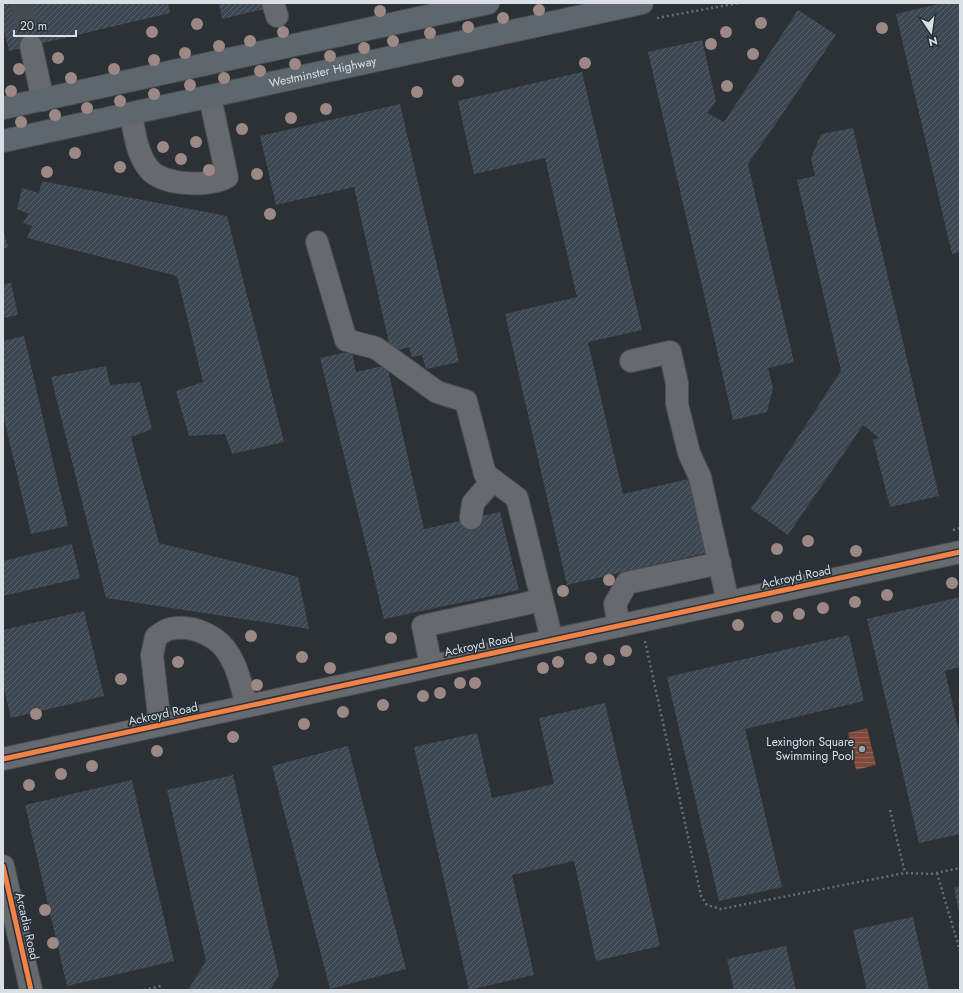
<svg xmlns="http://www.w3.org/2000/svg" width="963" height="993" font-family="Jost,sans-serif">
  <style>
    .water { fill: url(#water-rules) }
    .building { fill: url(#building-hatch) }
    .lines { fill: none; stroke-linecap: round; stroke-linejoin: round }
    .minor-tunnel { stroke: #464b4f; stroke-width: 22; stroke-dasharray: 22 11; stroke-linecap: butt }
    .minor-casing { stroke: #494c51; stroke-width: 24 }
    .major-casing { stroke: #494c51; stroke-width: 24 }
    .path { stroke: #6b6d71; stroke-width: 2.5; stroke-dasharray: 2 3; stroke-linecap: butt }
    .minor { stroke: #66696d; stroke-width: 22 }
    .major { stroke: #5f676e; stroke-width: 22 }
    .cycleway-casing { stroke: #283139; stroke-width: 8 }
    .cycleway { stroke: #f48246; stroke-width: 5 }
    .tree { fill: #9c8884 }
    .poi-dot { fill: #9ca2a7; stroke: #283139; stroke-width: 1.5 }
    .labels { text-anchor: middle; dominant-baseline: central; stroke-width: 3.5; stroke-linejoin: round; paint-order: stroke }
    .street-label { font-size: 12px; fill: #d9dfe4; stroke: #283139 }
    .poi-label { font-size: 12px; fill: #d9dfe4; stroke: #283139; text-anchor: end }
  </style>
  <defs>
    <pattern id="water-rules" width="6" height="5" patternUnits="userSpaceOnUse"><rect width="6" height="5" fill="#804a3a"/><path d="M0 2.5h6" fill="none" stroke="#916456"/></pattern>
    <pattern id="building-hatch" width="6" height="6" patternUnits="userSpaceOnUse"><rect width="6" height="6" fill="#3c4751"/><path d="M-1 1l2-2M0 6l6-6M5 7l2-2" fill="none" stroke="#58616a"/></pattern>
  </defs>
  <rect width="100%" height="100%" fill="#2c3135"/>
  <path class="water" d="M867,728L876,765L856,770L848,733Z"/>
  <g class="building">
    <path d="M3,3H168L170,13L9,51L3,26Z"/>
    <path d="M219,3H264L265,9L222,19Z"/>
    <path d="M943,3H960V252L952,254L896,14Z"/>
    <path d="M798,10L836,35L748,164L794,362L768,368L773,388L767,412L733,420L648,52L702,40L716,101L707,113L724,122Z"/>
    <path d="M582,72L642,330L588,342L623,494L693,478L710,552L567,585L505,314L577,297L545,158L474,174L458,101Z"/>
    <path d="M400,104L459,362L426,369L422,355L412,357L409,347L391,352L354,187L276,205L260,136Z"/>
    <path d="M853,128L939,496L890,507L873,440L879,438L863,425L788,535L751,509L841,371L797,180L815,176L811,158L821,134Z"/>
    <path d="M42,181L227,216L284,442L232,454L225,434L189,436L176,391L203,382L177,276L27,238L32,226L23,223L29,214L17,209L22,188L39,193Z"/>
    <path d="M3,229L8,247L3,249Z"/>
    <path d="M11,283L18,315L3,318V284Z"/>
    <path d="M24,336L68,526L31,534L3,414V341Z"/>
    <path d="M352,351L356,372L387,365L424,529L500,512L519,590L384,619L320,358Z"/>
    <path d="M106,366L110,385L140,382L152,429L131,437L159,543L298,577L309,629L106,598L51,377Z"/>
    <path d="M72,544L80,578L3,596V561Z"/>
    <path d="M960,597V667L945,671L960,736V834L919,843L867,619Z"/>
    <path d="M84,611L104,696L11,718L3,684V630Z"/>
    <path d="M849,635L864,701L745,729L782,887L719,901L667,677Z"/>
    <path d="M605,703L660,946L596,961L574,861L512,875L534,975L469,990L414,747L477,733L492,798L554,784L539,718Z"/>
    <path d="M348,746L406,969L330,989L272,766Z"/>
    <path d="M233,775L279,975L270,990H188L206,961L167,790Z"/>
    <path d="M132,780L174,961L67,986L25,805Z"/>
    <path d="M960,886V913H959L954,888Z"/>
    <path d="M913,917L929,990H867L853,930Z"/>
    <path d="M786,946L796,990H734L727,959Z"/>
  </g>
  <g class="lines">
    <path class="minor-tunnel" d="M21,3L31,46"/>
    <g class="minor-casing">
      <g id="minor">
        <path d="M273,3L277,16"/>
        <path d="M31,46L43,100"/>
        <path d="M131,114C134,131 137,155 149,169C163,186 210,187 227,177L210,97"/>
        <path d="M317,242L346,340L376,348L437,392L466,401L485,474L517,498L552,640"/>
        <path d="M631,361L670,352L677,383V404L689,453L700,477L728,602"/>
        <path d="M471,518L473,503L493,480"/>
        <path d="M619,626L615,604L627,583L720,563"/>
        <path d="M431,666L423,626L542,600"/>
        <path d="M160,725L152,655L156,637C160,634 165,630 170,629C193,624 219,636 230,656C239,672 243,689 246,706"/>
        <path d="M3,759L960,552"/>
        <path d="M3,866L31,990"/>
      </g>
    </g>
    <g class="major-casing">
      <g id="major">
        <path d="M3,108L488,3"/>
        <path id="s1" d="M3,141L642,3"/>
      </g>
    </g>
    <g class="path">
      <path d="M657,18L739,3"/>
      <path d="M953,530L960,528"/>
      <path d="M645,641L701,896L707,905L721,909L905,873L931,874L960,868"/>
      <path d="M890,810L905,873"/>
      <path d="M937,873L960,951"/>
      <path d="M144,990L161,986"/>
    </g>
    <use href="#minor" class="minor"/>
    <use href="#major" class="major"/>
    <g class="cycleway-casing">
      <g id="cycleway">
        <path d="M3,759L960,552"/>
        <path d="M3,866L31,990"/>
      </g>
    </g>
    <use href="#cycleway" class="cycleway"/>
  </g>
  <g class="tree">
    <circle cx="539" cy="10" r="6"/>
    <circle cx="380" cy="11" r="6"/>
    <circle cx="503" cy="18" r="6"/>
    <circle cx="761" cy="23" r="6"/>
    <circle cx="197" cy="24" r="6"/>
    <circle cx="468" cy="27" r="6"/>
    <circle cx="882" cy="28" r="6"/>
    <circle cx="152" cy="32" r="6"/>
    <circle cx="283" cy="32" r="6"/>
    <circle cx="726" cy="32" r="6"/>
    <circle cx="430" cy="33" r="6"/>
    <circle cx="250" cy="41" r="6"/>
    <circle cx="393" cy="41" r="6"/>
    <circle cx="711" cy="44" r="6"/>
    <circle cx="219" cy="46" r="6"/>
    <circle cx="364" cy="48" r="6"/>
    <circle cx="185" cy="53" r="6"/>
    <circle cx="753" cy="54" r="6"/>
    <circle cx="330" cy="56" r="6"/>
    <circle cx="58" cy="58" r="6"/>
    <circle cx="154" cy="60" r="6"/>
    <circle cx="585" cy="63" r="6"/>
    <circle cx="295" cy="64" r="6"/>
    <circle cx="19" cy="69" r="6"/>
    <circle cx="114" cy="69" r="6"/>
    <circle cx="260" cy="71" r="6"/>
    <circle cx="71" cy="78" r="6"/>
    <circle cx="224" cy="78" r="6"/>
    <circle cx="458" cy="81" r="6"/>
    <circle cx="190" cy="85" r="6"/>
    <circle cx="727" cy="86" r="6"/>
    <circle cx="11" cy="91" r="6"/>
    <circle cx="417" cy="92" r="6"/>
    <circle cx="154" cy="94" r="6"/>
    <circle cx="120" cy="101" r="6"/>
    <circle cx="87" cy="108" r="6"/>
    <circle cx="326" cy="109" r="6"/>
    <circle cx="55" cy="115" r="6"/>
    <circle cx="291" cy="118" r="6"/>
    <circle cx="21" cy="122" r="6"/>
    <circle cx="242" cy="129" r="6"/>
    <circle cx="196" cy="142" r="6"/>
    <circle cx="163" cy="147" r="6"/>
    <circle cx="75" cy="153" r="6"/>
    <circle cx="181" cy="159" r="6"/>
    <circle cx="120" cy="167" r="6"/>
    <circle cx="209" cy="170" r="6"/>
    <circle cx="47" cy="172" r="6"/>
    <circle cx="257" cy="174" r="6"/>
    <circle cx="270" cy="214" r="6"/>
    <circle cx="808" cy="541" r="6"/>
    <circle cx="777" cy="549" r="6"/>
    <circle cx="856" cy="551" r="6"/>
    <circle cx="609" cy="580" r="6"/>
    <circle cx="952" cy="583" r="6"/>
    <circle cx="563" cy="591" r="6"/>
    <circle cx="887" cy="595" r="6"/>
    <circle cx="855" cy="602" r="6"/>
    <circle cx="823" cy="608" r="6"/>
    <circle cx="799" cy="614" r="6"/>
    <circle cx="777" cy="617" r="6"/>
    <circle cx="738" cy="625" r="6"/>
    <circle cx="251" cy="636" r="6"/>
    <circle cx="391" cy="638" r="6"/>
    <circle cx="626" cy="651" r="6"/>
    <circle cx="302" cy="657" r="6"/>
    <circle cx="591" cy="658" r="6"/>
    <circle cx="609" cy="660" r="6"/>
    <circle cx="178" cy="662" r="6"/>
    <circle cx="558" cy="662" r="6"/>
    <circle cx="330" cy="668" r="6"/>
    <circle cx="543" cy="668" r="6"/>
    <circle cx="121" cy="679" r="6"/>
    <circle cx="460" cy="683" r="6"/>
    <circle cx="475" cy="683" r="6"/>
    <circle cx="257" cy="685" r="6"/>
    <circle cx="440" cy="693" r="6"/>
    <circle cx="423" cy="696" r="6"/>
    <circle cx="383" cy="705" r="6"/>
    <circle cx="343" cy="712" r="6"/>
    <circle cx="36" cy="714" r="6"/>
    <circle cx="304" cy="724" r="6"/>
    <circle cx="233" cy="737" r="6"/>
    <circle cx="157" cy="751" r="6"/>
    <circle cx="92" cy="766" r="6"/>
    <circle cx="61" cy="774" r="6"/>
    <circle cx="29" cy="785" r="6"/>
    <circle cx="45" cy="910" r="6"/>
    <circle cx="53" cy="943" r="6"/>
  </g>
  <circle class="poi-dot" cx="862" cy="749" r="4"/>
  <g class="labels">
    <g class="street-label">
      <text stroke="none"><textPath href="#s1" startOffset="327">Westminster Highway</textPath></text>
      <text transform="translate(796 577) rotate(-12)">Ackroyd Road</text>
      <text transform="translate(479 645) rotate(-12)">Ackroyd Road</text>
      <text transform="translate(163 714) rotate(-12)">Ackroyd Road</text>
      <text transform="translate(27 926) rotate(77)">Arcadia Road</text>
    </g>
    <g class="poi-label">
      <text x="854" y="742">Lexington Square<tspan x="854" dy="14">Swimming Pool</tspan></text>
    </g>
  </g>
  <rect width="963" height="993" fill="none" stroke="#d9dfe4" stroke-width="8"/>
  <g transform="translate(931 32) rotate(167)" stroke="#283139" stroke-width="3" paint-order="stroke">
  <path d="M0-3L7 15L0 10L-7 15Z" fill="#d9dfe4"/>
  <text y="-6" font-size="11" font-weight="bold" text-anchor="middle" fill="#d9dfe4">N</text>
  </g>
  <path d="M14 30v6h62v-6" fill="none" stroke="#d9dfe4" stroke-width="2"/>
  <text x="20" y="30" font-size="12" fill="#d9dfe4" stroke="#283139" stroke-width="3" paint-order="stroke">20 m</text>
</svg>
